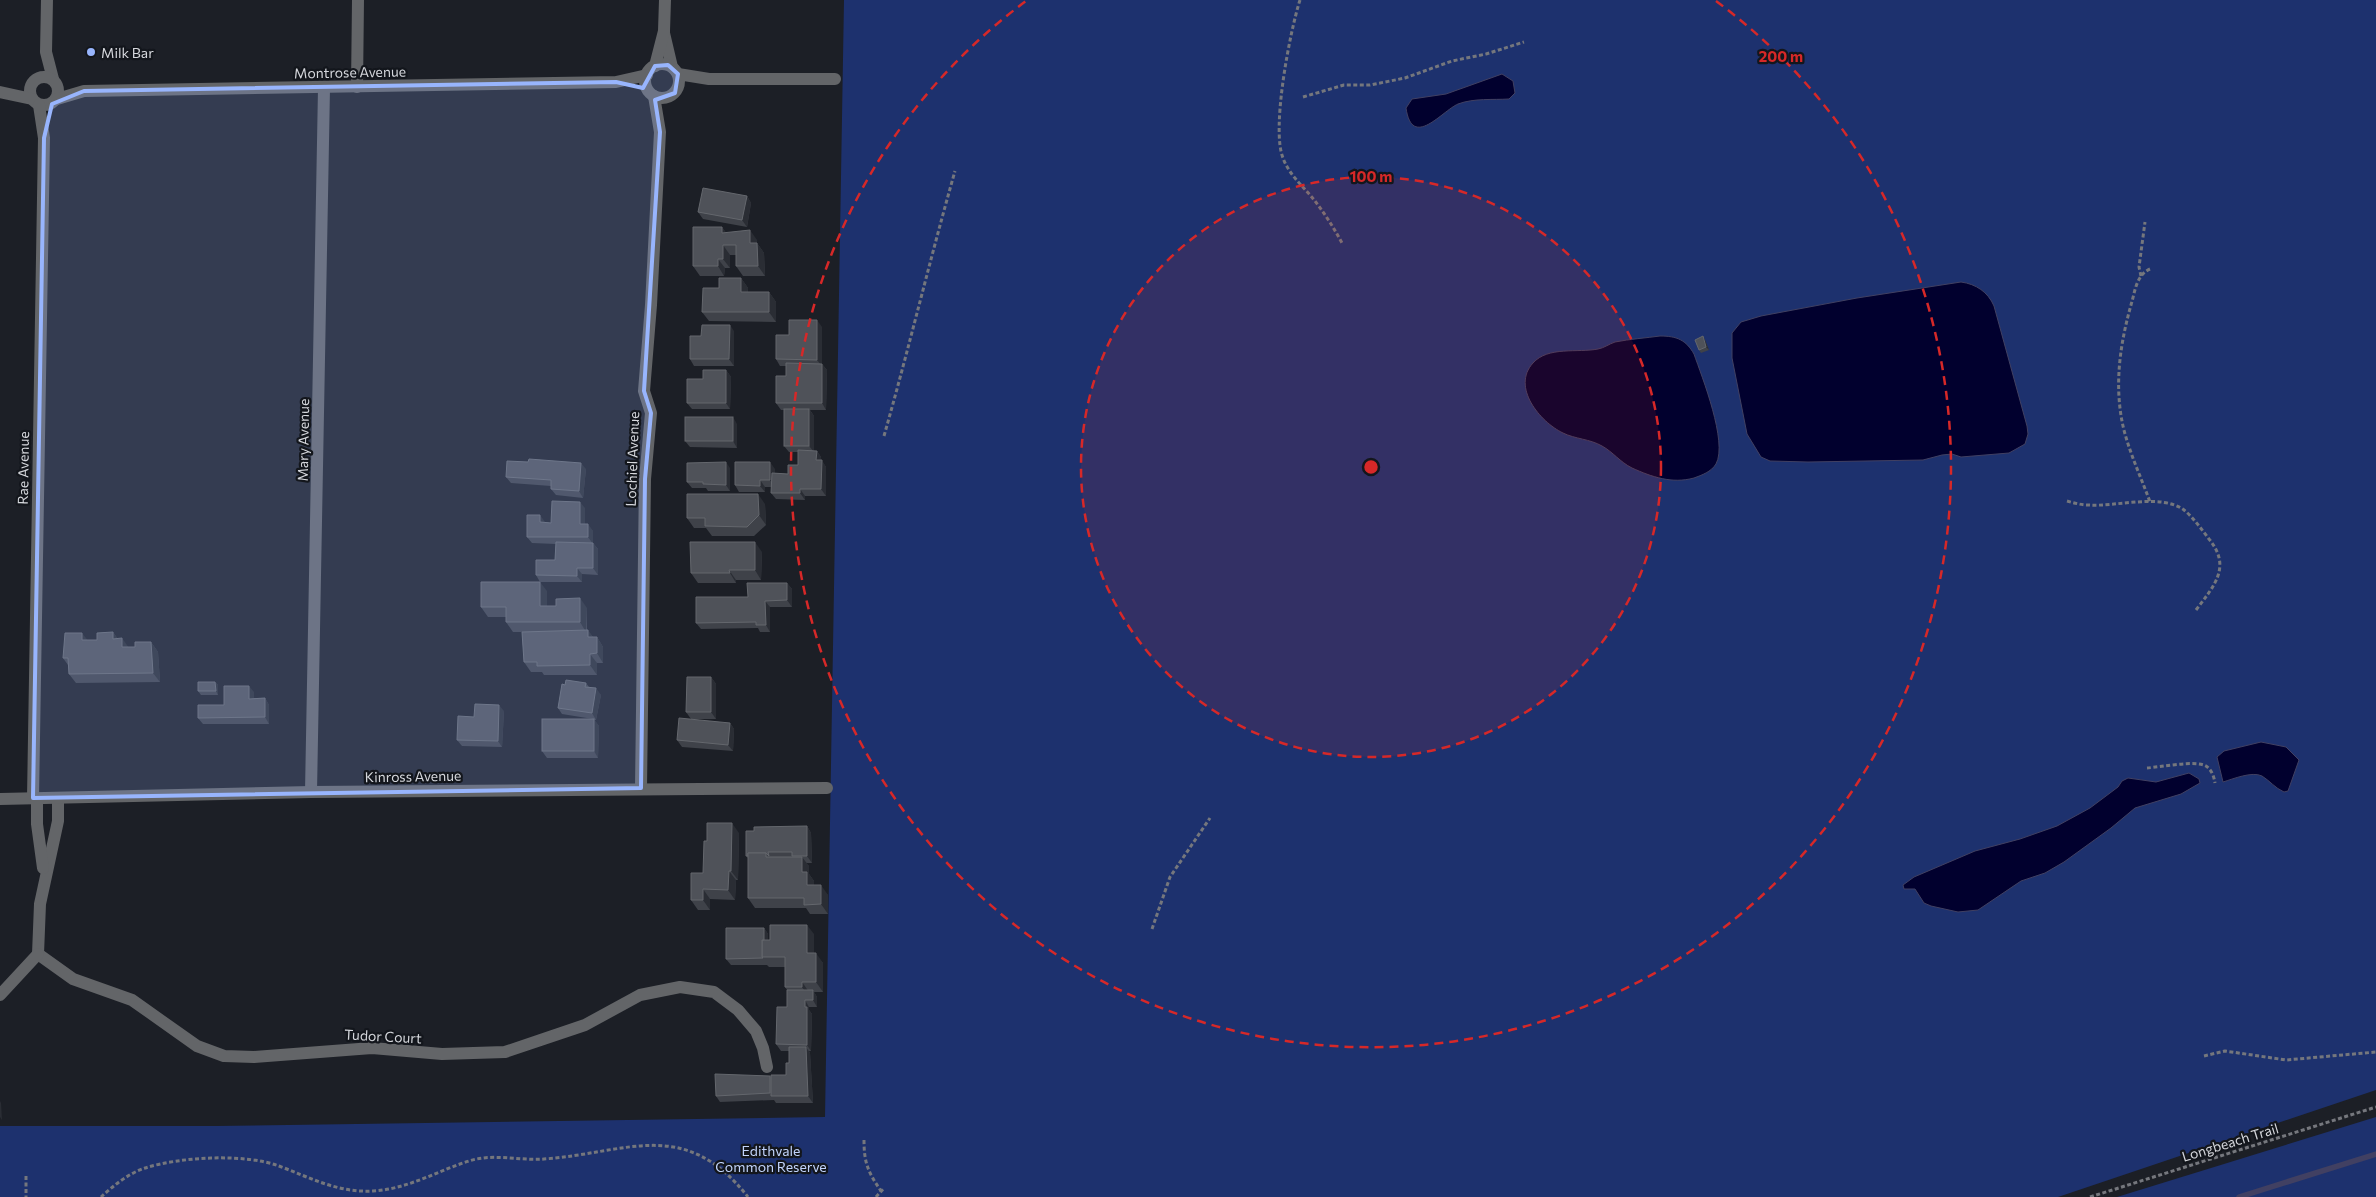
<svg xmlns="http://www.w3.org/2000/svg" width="2376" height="1197" font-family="Commissioner,sans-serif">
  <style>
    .green { fill: #1d316e }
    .water { fill: #01002e; stroke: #414062 }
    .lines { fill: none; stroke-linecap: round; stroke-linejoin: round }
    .stream { stroke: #414062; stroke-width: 5.5 }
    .path { stroke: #75777d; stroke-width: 3; stroke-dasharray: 4 2.5; stroke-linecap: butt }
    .minor { stroke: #636568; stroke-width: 12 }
    .wall { fill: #3f4249 }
    .shaded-wall { fill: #2a2d34 }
    .building { fill: #4f5259; stroke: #64676d }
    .marked { fill: #98b5fd; fill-opacity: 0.2; stroke: #98b5fd; stroke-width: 4; stroke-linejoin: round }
    .ring { fill: none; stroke: #d62828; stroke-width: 2.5; stroke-dasharray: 9 6 }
    .poi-dot { fill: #98b5fd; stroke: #13161c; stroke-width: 2 }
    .labels { text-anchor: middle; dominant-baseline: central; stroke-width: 4.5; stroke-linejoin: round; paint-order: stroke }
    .poi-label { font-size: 14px; fill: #d5d7dc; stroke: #13161c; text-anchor: start }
    .street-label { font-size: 14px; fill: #d5d7dc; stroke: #13161c }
    .park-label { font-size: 14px; fill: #c2d4fc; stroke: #13161c }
    .centre { fill: #d62828; stroke: #13161c; stroke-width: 2.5 }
    .ring-label { font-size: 15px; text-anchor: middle; font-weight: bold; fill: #d62828; stroke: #13161c; stroke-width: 4.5; stroke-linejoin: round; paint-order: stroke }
  </style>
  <rect width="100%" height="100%" fill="#1c1f26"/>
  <g class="green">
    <path d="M844,0H2376V1090L2058,1197H0V1126H216L825,1117Z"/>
    <path d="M2376,1117V1197H2117Z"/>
  </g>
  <g class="water">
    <path d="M1502,74L1513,81L1515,93L1509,99C1493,100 1474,98 1458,104C1442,111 1412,150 1406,108L1412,99L1446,94Z"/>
    <path d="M1961,282C1976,284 1988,292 1994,306L2027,426L2028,434L2025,444L2009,453L1961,457L1952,454L1942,455L1923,460L1808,462L1770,461L1761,457L1747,434L1732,358V333L1741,322L1761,316L1857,298Z"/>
    <path d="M1660,336C1677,336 1686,340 1694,354C1702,377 1728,442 1716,464C1711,472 1702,475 1694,478C1672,484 1652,477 1632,468C1620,462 1613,452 1602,446C1590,439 1575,439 1563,433C1540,422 1511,387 1533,363C1548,346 1578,353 1598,349C1604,348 1609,344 1615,342C1630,339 1646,338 1660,336Z"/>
    <path d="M2261,742L2286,747L2299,760L2288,791L2284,792C2275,788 2270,781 2262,776C2252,771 2233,779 2223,782L2217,757L2224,751Z"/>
    <path d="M2189,773L2199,779L2200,783L2181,794L2135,808L2111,828L2064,862L2045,873L2021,881L1978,910L1958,912L1931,906L1924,903L1915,889H1904L1903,885L1914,877L1975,851L2020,839L2057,826L2090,808L2118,787L2122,781L2128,778L2156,782Z"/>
  </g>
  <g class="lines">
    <path class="stream" d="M2239,1197L2376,1154"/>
    <g class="path">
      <path d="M1300,0C1290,31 1271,129 1283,158C1289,175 1304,187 1315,201C1325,214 1334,228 1342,243"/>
      <path d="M1303,97L1344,85H1370L1405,78L1452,61L1486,54L1524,42"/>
      <path d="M2150,269C2136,275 2135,292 2131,305C2120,344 2114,385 2123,426C2129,452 2141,477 2150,502"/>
      <path d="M2141,276L2139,267L2145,222"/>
      <path d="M884,436C909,348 930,259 955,171"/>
      <path d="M2067,501C2074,503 2081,505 2089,505C2116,507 2161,493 2184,510C2193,517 2202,530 2209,539C2232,567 2214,586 2196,610"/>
      <path d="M2147,768C2160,767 2196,760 2206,766C2212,770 2214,777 2215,783"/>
      <path d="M1152,929L1170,877L1210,818"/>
      <path d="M2204,1056L2225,1051L2286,1060L2376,1052"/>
      <path d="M864,1140C864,1163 868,1172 881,1191"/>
      <path d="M26,1176V1197"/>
      <path d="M101,1197C113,1186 129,1173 145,1168C180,1157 244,1153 279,1166C311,1178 338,1193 373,1191C408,1189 437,1171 469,1161C493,1153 520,1161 544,1159C628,1153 684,1116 748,1197"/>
      <path d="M876,1197L884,1188"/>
      <path d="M2090,1197L2376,1107"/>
    </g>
    <g class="minor">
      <path d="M47,0L46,52L53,79"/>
      <path d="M664,33L672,67"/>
      <circle cx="662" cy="81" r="17"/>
      <path d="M655,66L664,31L665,0"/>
      <path d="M678,74L709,79H835"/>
      <circle cx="44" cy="91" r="14"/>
      <path d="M357,87L358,0"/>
      <path d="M0,92L32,99"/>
      <path d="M57,99L84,91L616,82L647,75"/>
      <path d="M641,788L645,479L651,413L644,391L651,305L660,132L654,96"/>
      <path d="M311,792L324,88"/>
      <path d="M33,798L44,138L39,105"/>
      <path d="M58,798V821L40,904L38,954L73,979L132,1000L197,1046L224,1056L254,1057L372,1048L442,1054L505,1052L585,1025L640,995L680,987L714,992L738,1010L756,1031L763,1048L767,1067"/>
      <path d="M0,799L311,792L827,788"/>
      <path d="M37,799V824L43,868"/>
      <path d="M0,995L38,954"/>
    </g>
  </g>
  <g class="wall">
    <path d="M747,196L751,203L747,227L703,219L698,212Z"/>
    <path d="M722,227L726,233L757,240V243L764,253L765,276H743L736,266V255H730V268H725L724,276H700L693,266Z"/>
    <path d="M741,278L748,288V292H769L776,302V322L709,321L702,312L719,288Z"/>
    <path d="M822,327V364L827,370L826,410H810L814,416V451H817L821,457V460L826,467V496H805V500L776,499L771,493L772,487H765V492H739L735,485L775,469V473L788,474L798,465V452H789L784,446V410H781L776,403L786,376V366H780L776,359L789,335Z"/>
    <path d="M734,331V366H694L690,359L701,336Z"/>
    <path d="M1705,340L1709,350L1701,353L1699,350Z"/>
    <path d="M726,370L731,377L730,409H692L687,403L703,379Z"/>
    <path d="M737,424V448L690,447L685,441Z"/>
    <path d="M730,468V491H708L706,488H692L687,482Z"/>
    <path d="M586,469L583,498L556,495L551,489V486L511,483L506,477Z"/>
    <path d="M765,504L766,525L754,536H712L706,528H694L687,518Z"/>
    <path d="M585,508V524L593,531V543L598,549V575L582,574V582H540L536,575L555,560L556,544L532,543L527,537L545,522L551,523Z"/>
    <path d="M762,552L761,580H736V583H698L691,573Z"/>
    <path d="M787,583L792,589V607H770V632H760L758,628L701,629L696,623L748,597Z"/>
    <path d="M547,591V606L587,608V630L593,637H597L603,647V663H597V675H544L542,672H531L524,662L522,632H513L506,622V617H488L481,607Z"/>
    <path d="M113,632L117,638L128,647H135L151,642L158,652L160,682L76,683L69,674L68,665L63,658L87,640H97Z"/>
    <path d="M711,677L716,684V719H691L686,712Z"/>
    <path d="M215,682L218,685V695H201L198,691Z"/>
    <path d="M586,683L589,687L601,695L596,720H594L599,726L598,758H547L542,751L593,719L562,714L558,708L565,685Z"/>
    <path d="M254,692V698H265L269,705V724H203L198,718Z"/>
    <path d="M504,711L502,747L462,746L457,740L474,717Z"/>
    <path d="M730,723L734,729L733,751L682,747L677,740Z"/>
    <path d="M807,826L811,833L812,863H806L809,866V874L814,881V885L828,895V914H810L806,908H755L748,898V858L746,856L754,831Z"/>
    <path d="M739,833L738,880H736L735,900L710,899V910H698L691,900L703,873L707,841Z"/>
    <path d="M764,928L768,934V940L814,934V953L823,963V992H814L817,997V1007H809V1010L812,1014L811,1051H809L810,1053L813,1103H776L774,1100L720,1102L716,1096L770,1076L771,1077L786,1075L789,1063V1051H781L776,1044L787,1007V990L785,987V967H769L767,965H731L726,959Z"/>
  </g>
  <g class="shaded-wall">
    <path d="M747,196L751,203L747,227L742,220Z"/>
    <path d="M722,227L729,237L722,233Z"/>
    <path d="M750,230L757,240V253L750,243Z"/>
    <path d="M757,243L764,253L765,276L758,266Z"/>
    <path d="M723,245L730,255V268L723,259Z"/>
    <path d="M718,259L725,268L724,276L718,266Z"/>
    <path d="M741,278L748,288L747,302L741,292Z"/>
    <path d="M769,292L776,302V322L769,312Z"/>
    <path d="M817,320L822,327V364L827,370L826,410L822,403V366L817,360Z"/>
    <path d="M730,325L734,331V366L729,359Z"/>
    <path d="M1703,336L1705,340L1709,350L1706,347Z"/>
    <path d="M726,370L731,377L730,409L726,403Z"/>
    <path d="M809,409L814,416V452L809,446Z"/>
    <path d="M733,417L737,424V448L733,441Z"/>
    <path d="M817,451L821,457V467L816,460Z"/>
    <path d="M822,460L826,467V496L821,489Z"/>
    <path d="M726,462L730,468V491L726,485Z"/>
    <path d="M770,462L775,469V487L770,480Z"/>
    <path d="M581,463L586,469L583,498L579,491Z"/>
    <path d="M760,480L765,487V492L760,486Z"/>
    <path d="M800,489L805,496V500L800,493Z"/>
    <path d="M758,494L765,504L766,525L759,515Z"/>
    <path d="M580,502L585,508V531L580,524Z"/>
    <path d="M540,515L545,522L544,529L540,522Z"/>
    <path d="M588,524L593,531V544L588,537Z"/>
    <path d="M755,542L762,552L761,580L755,570Z"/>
    <path d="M593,543L598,549V575L593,568Z"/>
    <path d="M577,568L582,574V582L577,576Z"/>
    <path d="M729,570L736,580V583L730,573Z"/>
    <path d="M540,582L547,591V616L540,606Z"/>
    <path d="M787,583L792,589V607L787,600Z"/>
    <path d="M580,598L587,608L586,632L580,622Z"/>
    <path d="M765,601L770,607V632L766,625Z"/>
    <path d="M588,630L595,640L588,637Z"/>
    <path d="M113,632L120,642L113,639Z"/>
    <path d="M82,633L89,642L82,640Z"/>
    <path d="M597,637L603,647V663L597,653Z"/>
    <path d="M122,638L129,648L122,647Z"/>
    <path d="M151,642L158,652L160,682L153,673Z"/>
    <path d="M590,654L597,663V675L590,665Z"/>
    <path d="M711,677L716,684V719L711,712Z"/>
    <path d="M215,682L218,685V695L216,691Z"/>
    <path d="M249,686L254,692V705L249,699Z"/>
    <path d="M596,688L601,695L596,720L592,713Z"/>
    <path d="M265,698L269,705V724L265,717Z"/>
    <path d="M499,705L504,711L502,747L498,741Z"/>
    <path d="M594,719L599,726L598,758L594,751Z"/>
    <path d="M730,723L734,729L733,751L728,745Z"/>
    <path d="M732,823L739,833L738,880L731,871Z"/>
    <path d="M807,826L811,833L812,863L807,856Z"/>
    <path d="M802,857L809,866V874L814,881V895L807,885L802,872Z"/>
    <path d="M729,871L736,880L735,900L728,890Z"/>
    <path d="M821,885L828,895V914L821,904Z"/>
    <path d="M703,889L710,899V910L703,900Z"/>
    <path d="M807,925L814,934V963L807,953Z"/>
    <path d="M764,928L768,934V957H764Z"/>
    <path d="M816,953L823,963V992L816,982Z"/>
    <path d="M802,982L809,992V997L802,987Z"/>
    <path d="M813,990L817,997V1007L813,1000Z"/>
    <path d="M805,1000L809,1007V1010L812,1014L811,1051L807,1045Z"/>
    <path d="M806,1047L810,1053L813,1103L808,1096Z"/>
    <path d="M0,1101L1,1103L2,1120L0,1117Z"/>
  </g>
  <g class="building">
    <path d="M703,188L747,196L742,220L698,212Z"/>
    <path d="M693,227H722V233L750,230V243H757L758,266H736V245H723V259H718V266H693Z"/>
    <path d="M719,278H741V292H769V312H702L703,288H719Z"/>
    <path d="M789,320H817V360L776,359V335H789Z"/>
    <path d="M702,325H730L729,359H690V336H701Z"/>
    <path d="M1703,336L1706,347L1699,350L1695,340Z"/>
    <path d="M786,363L822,364V403H776V376H786Z"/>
    <path d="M703,370H726V403H687V379H703Z"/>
    <rect x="784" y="409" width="25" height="37"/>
    <rect x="685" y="417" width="48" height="24"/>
    <path d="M798,450L817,451L816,460H822L821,489H800V493H771L772,473L788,474V465H798Z"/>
    <path d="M529,459L581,463L579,491L551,489V480L506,477L507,461L528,462Z"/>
    <path d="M726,462V485L703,484V482H687V463Z"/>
    <path d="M735,462H770V480H760V486L735,485Z"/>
    <path d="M687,494H758L759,515L747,527L705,526V518H687Z"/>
    <path d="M552,501L580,502V524H588V537H527V515H540V522L551,523Z"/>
    <path d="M556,542L593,543V568H577V576L536,575V560H555Z"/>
    <path d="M690,542H755V570H729L730,573H691Z"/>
    <path d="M481,582H540V606H556V599L580,598V622H506V607H481Z"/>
    <path d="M747,583H787V600L765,601L766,625H756V622L696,623V597H748Z"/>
    <path d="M588,630V637H597V653L590,654V665L537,666V662H524L522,632Z"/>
    <path d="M113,632V639L122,638V647H135V642H151L153,673L69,674L68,658H63L65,633H82V640H97V633Z"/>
    <path d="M687,677H711V712H686Z"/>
    <path d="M566,680L586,683L585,687L596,688L592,713L558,708L562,684L565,685Z"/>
    <path d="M198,682H215L216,691H198Z"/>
    <path d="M224,686H249V699L265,698V717L198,718V705H224Z"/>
    <path d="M475,704L499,705L498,741L457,740L458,716L474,717Z"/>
    <path d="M679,718L730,723L728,745L677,740Z"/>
    <rect x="542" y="719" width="52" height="32"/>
    <path d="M707,823H732L731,871H729L728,890L703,889V900H691V873H703L704,841H707Z"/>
    <path d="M807,826V856H792V852H768L769,856L766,853H748V856H746V831H754V827Z"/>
    <path d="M748,853H766V857H802V872H807V885H821V904L804,905V898H748Z"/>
    <path d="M770,925H807V953H816V982H802V987H785V957H762V940H770Z"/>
    <path d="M726,928H764V940H762V957L763,958L726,959Z"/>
    <path d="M787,990H813V1000H805V1007H807V1045L776,1044L777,1007H787Z"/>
    <path d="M789,1047H806L808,1096H771V1075H786V1063H789Z"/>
    <path d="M715,1074L770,1076V1093L716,1096Z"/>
  </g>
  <path class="marked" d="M668,65L678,74L675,93L655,100L660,132L644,391L651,413L645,479L641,788L33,798L44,138L52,104L84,91L616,82L643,88L655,66Z"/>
  <circle cx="1371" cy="467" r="290" fill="#d62828" fill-opacity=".12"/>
  <g class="ring">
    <circle cx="1371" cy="467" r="290"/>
    <path d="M1716 1A580 580 0 1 1 1026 1"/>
  </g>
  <circle class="poi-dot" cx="91" cy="52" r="5"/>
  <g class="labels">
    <g class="poi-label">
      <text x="101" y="52">Milk Bar</text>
    </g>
    <g class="street-label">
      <text transform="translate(350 72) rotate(-1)">Montrose Avenue</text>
      <text transform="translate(303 440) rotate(-89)">Mary Avenue</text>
      <text transform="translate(632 459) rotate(-88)">Lochiel Avenue</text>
      <text transform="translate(23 468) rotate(-89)">Rae Avenue</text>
      <text transform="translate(413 776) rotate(-1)">Kinross Avenue</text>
      <text transform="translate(383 1036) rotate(3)">Tudor Court</text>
      <text transform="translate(2230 1142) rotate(-17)">Longbeach Trail</text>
    </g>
    <g class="park-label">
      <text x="771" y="1150">Edithvale<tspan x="771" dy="16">Common Reserve</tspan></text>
    </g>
  </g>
  <circle cx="1371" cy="467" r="8" class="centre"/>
  <g class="ring-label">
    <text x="1781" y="62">200 m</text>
    <text x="1371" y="182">100 m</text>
  </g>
</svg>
